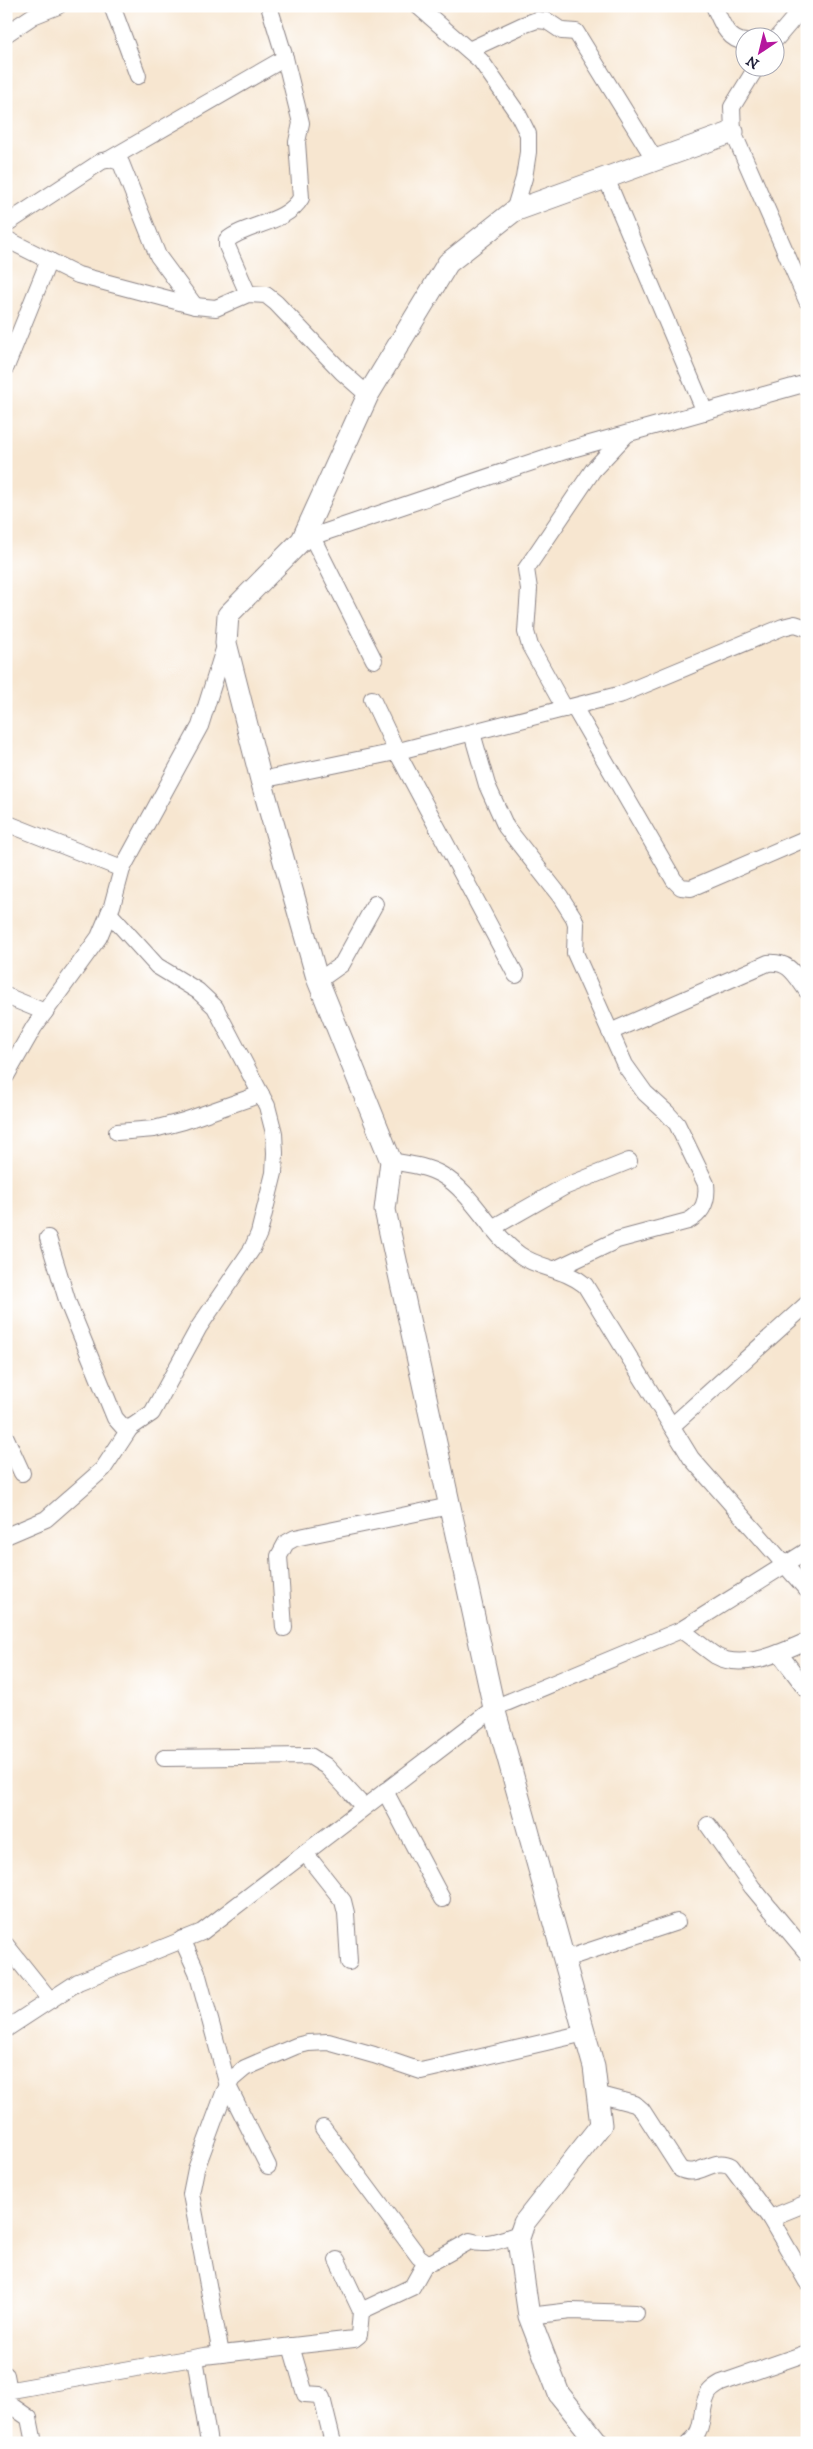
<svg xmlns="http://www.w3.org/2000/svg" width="813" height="2449" font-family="'IM FELL DW Pica',serif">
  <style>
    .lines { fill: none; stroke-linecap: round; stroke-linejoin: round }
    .minor-casing { stroke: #8c8486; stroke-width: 18 }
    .tertiary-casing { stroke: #8c8486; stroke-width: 23 }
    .minor { stroke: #fff; stroke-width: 16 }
    .tertiary { stroke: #fff; stroke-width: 21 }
  </style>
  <rect width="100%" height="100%" fill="#fff"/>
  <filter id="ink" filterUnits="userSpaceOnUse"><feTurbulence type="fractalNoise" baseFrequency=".02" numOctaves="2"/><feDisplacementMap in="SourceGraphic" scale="10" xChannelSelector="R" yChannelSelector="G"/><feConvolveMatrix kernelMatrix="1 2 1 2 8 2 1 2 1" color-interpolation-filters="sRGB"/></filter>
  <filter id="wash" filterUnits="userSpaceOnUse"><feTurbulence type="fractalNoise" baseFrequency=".0096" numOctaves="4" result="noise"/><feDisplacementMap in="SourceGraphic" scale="20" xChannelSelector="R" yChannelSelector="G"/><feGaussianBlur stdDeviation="1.12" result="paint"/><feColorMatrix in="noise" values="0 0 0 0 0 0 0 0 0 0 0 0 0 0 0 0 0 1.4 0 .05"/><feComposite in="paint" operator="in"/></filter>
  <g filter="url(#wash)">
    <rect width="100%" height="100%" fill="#f7e6d0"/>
  </g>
  <g filter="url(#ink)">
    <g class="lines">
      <g class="minor-casing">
        <g id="minor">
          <path d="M112,6L138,76"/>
          <path d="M418,6L481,61L518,114L528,134V152L524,178L514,211"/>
          <path d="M714,6C721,21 727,41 746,42"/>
          <path d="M6,34L33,16L58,6"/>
          <path d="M776,39L804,6"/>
          <path d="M469,50L523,25L537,20L547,21L562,31L576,32L655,160"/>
          <path d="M756,68L732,107L733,132L807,301"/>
          <path d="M110,159L285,58"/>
          <path d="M606,178L705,412"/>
          <path d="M6,224L102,161C110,159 114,159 121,163L158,256L195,306"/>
          <path d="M6,239L78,275L195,306L216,308L248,294L266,295L276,303L342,372L368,395"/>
          <path d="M248,294L227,246V240C248,223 286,224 301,198L297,142L301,123L285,58L269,6"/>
          <path d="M6,367L49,260"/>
          <path d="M312,537L374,660"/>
          <path d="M302,540L565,451L807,383"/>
          <path d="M372,699L397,752L516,975"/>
          <path d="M574,707L674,880L681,887L691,888L807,838"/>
          <path d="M565,709L530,646L526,632L529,589L526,569L593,470L626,435"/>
          <path d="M472,733L487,785L506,827L560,896L574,918L576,924L575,953L625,1065L645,1093L667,1113L677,1124L706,1184C708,1201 703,1213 688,1221L617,1240L556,1269"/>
          <path d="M261,780L391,753L622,694L783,627L795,624L807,628"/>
          <path d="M6,823L122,869"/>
          <path d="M318,981L342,964L375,904"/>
          <path d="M6,996L45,1012"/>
          <path d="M610,1032L768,963C790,961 795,975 807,991"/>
          <path d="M6,1076L34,1027L99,937L112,906L122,869L200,726L226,643"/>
          <path d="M117,1132L154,1129L184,1121L261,1094"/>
          <path d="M391,1161C408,1164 427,1166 442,1175C473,1193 490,1234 520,1255C539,1269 564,1268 585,1285L691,1458L807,1590"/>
          <path d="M492,1228L564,1187L629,1161"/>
          <path d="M48,1238L68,1303L115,1418L123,1427L130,1428L152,1413L199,1327L252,1249L259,1233L274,1173L275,1153L274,1133L267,1106L215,1007L198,991L157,966L109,913"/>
          <path d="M672,1426L807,1304"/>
          <path d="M6,1438L22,1473"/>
          <path d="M6,1536L46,1519L103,1469L130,1428"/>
          <path d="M284,1628L279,1556L286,1543L295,1538L450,1506"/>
          <path d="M681,1630C693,1638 704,1648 716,1656C743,1671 782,1652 807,1641"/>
          <path d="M779,1653L807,1690"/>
          <path d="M164,1758L310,1756L326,1766L364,1807"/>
          <path d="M385,1791L442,1899"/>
          <path d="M708,1825L752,1887L807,1953"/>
          <path d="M305,1853L343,1901L346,1913L349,1962"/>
          <path d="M182,1939L197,1972L228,2086L268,2166"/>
          <path d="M6,1945L50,2000"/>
          <path d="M565,1959L677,1922"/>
          <path d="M6,2029L78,1982L202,1932L494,1708L681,1630L807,1551"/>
          <path d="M597,2094L635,2104L642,2110L680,2169C699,2179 713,2156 731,2166L770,2218L807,2282"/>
          <path d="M323,2128L419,2257L426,2262H432L470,2241C488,2247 503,2239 521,2233"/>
          <path d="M770,2218L807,2203"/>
          <path d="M361,2311L412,2287L426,2262"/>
          <path d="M529,2316L571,2311L636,2313"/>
          <path d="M291,2346L305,2394L320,2395L322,2398L333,2443"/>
          <path d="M221,2354L191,2194L196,2169L224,2093L232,2079L245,2068L296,2046L308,2043L328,2042L374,2055L421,2071L585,2033"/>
          <path d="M195,2358L209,2443"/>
          <path d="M6,2375L9,2391"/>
          <path d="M6,2391L204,2356L354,2339L359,2335L361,2311L337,2260"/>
          <path d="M6,2402L29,2418L34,2443"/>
          <path d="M689,2443C706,2430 699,2413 707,2396C709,2390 716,2386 721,2383L807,2353"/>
        </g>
      </g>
      <g class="tertiary-casing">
        <path id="tertiary" d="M598,2443L559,2394L529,2316L518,2241L524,2223L601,2125L594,2067L494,1708L385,1210L391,1161L317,978L261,780L226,643L228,615L302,540L368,395L448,263L514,211L733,132"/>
      </g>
      <use href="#minor" class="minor"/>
      <use href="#tertiary" class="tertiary"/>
    </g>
  </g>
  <rect width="813" height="2449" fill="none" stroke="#fff" stroke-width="25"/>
  <g transform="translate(760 52) rotate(215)"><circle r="24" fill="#ffffff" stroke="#a7a7b1"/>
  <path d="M0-4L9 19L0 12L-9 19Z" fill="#b5179e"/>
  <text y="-8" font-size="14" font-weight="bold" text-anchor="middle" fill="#22223b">N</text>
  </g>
</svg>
